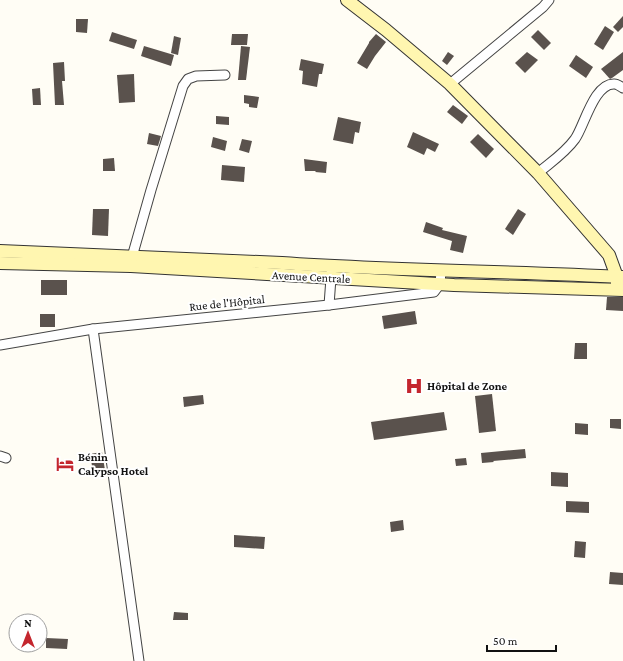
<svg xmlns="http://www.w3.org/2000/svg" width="623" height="661" font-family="'Crimson Pro',serif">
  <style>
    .building { fill: #5a524d }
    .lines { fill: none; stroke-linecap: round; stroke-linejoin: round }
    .street-casing { stroke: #444; stroke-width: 11 }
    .secondary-casing { stroke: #333; stroke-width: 14 }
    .street { stroke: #fff; stroke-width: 9 }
    .secondary { stroke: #fff6b0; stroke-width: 12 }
    .labels { text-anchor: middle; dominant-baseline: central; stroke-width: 4; stroke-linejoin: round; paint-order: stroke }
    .street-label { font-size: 12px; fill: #111; stroke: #fff }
    .poi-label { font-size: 12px; font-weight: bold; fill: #111; stroke: #fff; text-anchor: start }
  </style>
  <rect width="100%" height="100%" fill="#fffdf5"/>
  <g class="building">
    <path d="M623,16V27L618,32L613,27Z"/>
    <path d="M76,19H88L87,33L76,32Z"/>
    <path d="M605,26L614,32L603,50L594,44Z"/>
    <path d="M538,30L551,43L544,50L531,37Z"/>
    <path d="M112,32L137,40L134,49L109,41Z"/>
    <path d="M232,34H248L247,45H231Z"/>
    <path d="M376,34L386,42L375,56L367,69L357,63L369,43V42Z"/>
    <path d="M174,36L181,38L178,55L171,53Z"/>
    <path d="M144,46L174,55L171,66L141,56Z"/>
    <path d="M241,46L250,47L246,80H238Z"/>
    <path d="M448,52L454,56L447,65L442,61Z"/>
    <path d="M527,52L538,60L525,73L515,63Z"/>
    <path d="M623,52V70L612,78L610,79L601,69Z"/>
    <path d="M576,55L593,67L586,78L569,66Z"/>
    <path d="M301,59L324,64L322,74H319L317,87L302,84L303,71L299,70Z"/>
    <path d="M64,62L65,81H62L64,105H55L53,63Z"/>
    <path d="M134,74L135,102L119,103L117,75Z"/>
    <path d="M40,88L41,105H33L32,89Z"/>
    <path d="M244,95L259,97L257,108L249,107V104L244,103Z"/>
    <path d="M453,105L468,116L462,124L447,112Z"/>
    <path d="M216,116L229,117V125L216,124Z"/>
    <path d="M338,117L361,122L359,133L355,132L353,144L333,140Z"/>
    <path d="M413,132L439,144L435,152L427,148L424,155L407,147Z"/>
    <path d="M149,133L161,136L158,146L147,144Z"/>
    <path d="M478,134L494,149L486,158L470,142Z"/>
    <path d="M213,137L227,141L225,151L211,147Z"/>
    <path d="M242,139L252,141L249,153L239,150Z"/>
    <path d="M114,158L115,171H103V159Z"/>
    <path d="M304,159L327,162L326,173L315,172L316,171H305Z"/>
    <path d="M222,165L245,167L244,182L221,180Z"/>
    <path d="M93,209H109L108,236L92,235Z"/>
    <path d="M518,209L526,214L513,235L505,229Z"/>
    <path d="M426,222L443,228L442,230L467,236L463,253L450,250L452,241L423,232Z"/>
    <rect x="41" y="280" width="26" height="15"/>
    <path d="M607,297H623V311L606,310Z"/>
    <path d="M415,311L417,324L384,329L382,316Z"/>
    <rect x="40" y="314" width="15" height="13"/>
    <path d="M575,343H587V359H574Z"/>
    <path d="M492,394L496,431L479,433L475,396Z"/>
    <path d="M203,395L204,404L184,407L183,397Z"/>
    <path d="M444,412L447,430L374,440L371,422Z"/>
    <path d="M610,419H621V429L610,428Z"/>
    <path d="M575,423L588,424V435L575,434Z"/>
    <path d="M525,449L526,458L493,461L494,462L482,463L481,453Z"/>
    <path d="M102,452L105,470L93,472L90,454Z"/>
    <path d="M466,458L467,465L456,466L455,459Z"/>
    <path d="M551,472L568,473V487L551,486Z"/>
    <path d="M566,501L589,502V513L566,512Z"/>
    <path d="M403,520L404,530L391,532L390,522Z"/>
    <path d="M234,535L265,537L264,549L234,547Z"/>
    <path d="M575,541L586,542L585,558L574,557Z"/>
    <path d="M610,572L623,573V585L609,584Z"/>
    <path d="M174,612L188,613V620H173Z"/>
    <path d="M46,638L68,639L67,649L46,648Z"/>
  </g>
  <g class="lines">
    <g class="street-casing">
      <g id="street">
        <path d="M450,84L543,7L549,0"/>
        <path d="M538,173C551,162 565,153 575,139C584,127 594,82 615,84C617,84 621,87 623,88"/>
        <path d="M131,263L132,257L151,190L183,86L188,79L196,76L225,75"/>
        <path d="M329,305L331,278V273"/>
        <path d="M93,329L139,661"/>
        <path d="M0,345L93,329L329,305L434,292L440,284L441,271"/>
        <path d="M0,456L6,458"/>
      </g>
    </g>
    <g class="secondary-casing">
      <g id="secondary">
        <path d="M347,0L386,30L450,84L538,173L609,255L617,277V284"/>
        <path d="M0,251L282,263C395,271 509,271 623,277"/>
        <path d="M0,263L131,266L454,285L623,290"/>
      </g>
    </g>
    <use href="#street" class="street"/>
    <use href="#secondary" class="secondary"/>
  </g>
  <defs>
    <g id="hospital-bare" transform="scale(1.38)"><path d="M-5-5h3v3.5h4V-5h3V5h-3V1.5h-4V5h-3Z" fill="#c4262e" stroke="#fff" stroke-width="2.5" paint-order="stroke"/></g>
    <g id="hotel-bare" transform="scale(1.38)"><path d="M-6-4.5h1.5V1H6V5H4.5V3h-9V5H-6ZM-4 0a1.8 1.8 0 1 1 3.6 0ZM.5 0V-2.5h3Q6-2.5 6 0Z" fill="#c4262e" stroke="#fff" stroke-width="2.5" paint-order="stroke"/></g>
  </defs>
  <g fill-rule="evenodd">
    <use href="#hospital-bare" x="414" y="386"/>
    <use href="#hotel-bare" x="65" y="464"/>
  </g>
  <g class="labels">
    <g class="street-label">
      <text transform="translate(311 277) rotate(3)">Avenue Centrale</text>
      <text transform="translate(227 303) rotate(-6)">Rue de l'Hôpital</text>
    </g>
    <g class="poi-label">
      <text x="427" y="386">Hôpital de Zone</text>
      <text x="78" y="457">Bénin<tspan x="78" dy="14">Calypso Hotel</tspan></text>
    </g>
  </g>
  <g transform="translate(28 633)"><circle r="19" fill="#ffffff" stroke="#a0a0a0"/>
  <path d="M0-3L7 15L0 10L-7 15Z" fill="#c4262e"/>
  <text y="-6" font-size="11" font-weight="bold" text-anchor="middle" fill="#111111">N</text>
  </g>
  <path d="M487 645v6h69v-6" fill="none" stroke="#111111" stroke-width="2"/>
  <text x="493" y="645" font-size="12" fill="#111111" stroke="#ffffff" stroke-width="3" paint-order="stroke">50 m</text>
</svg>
